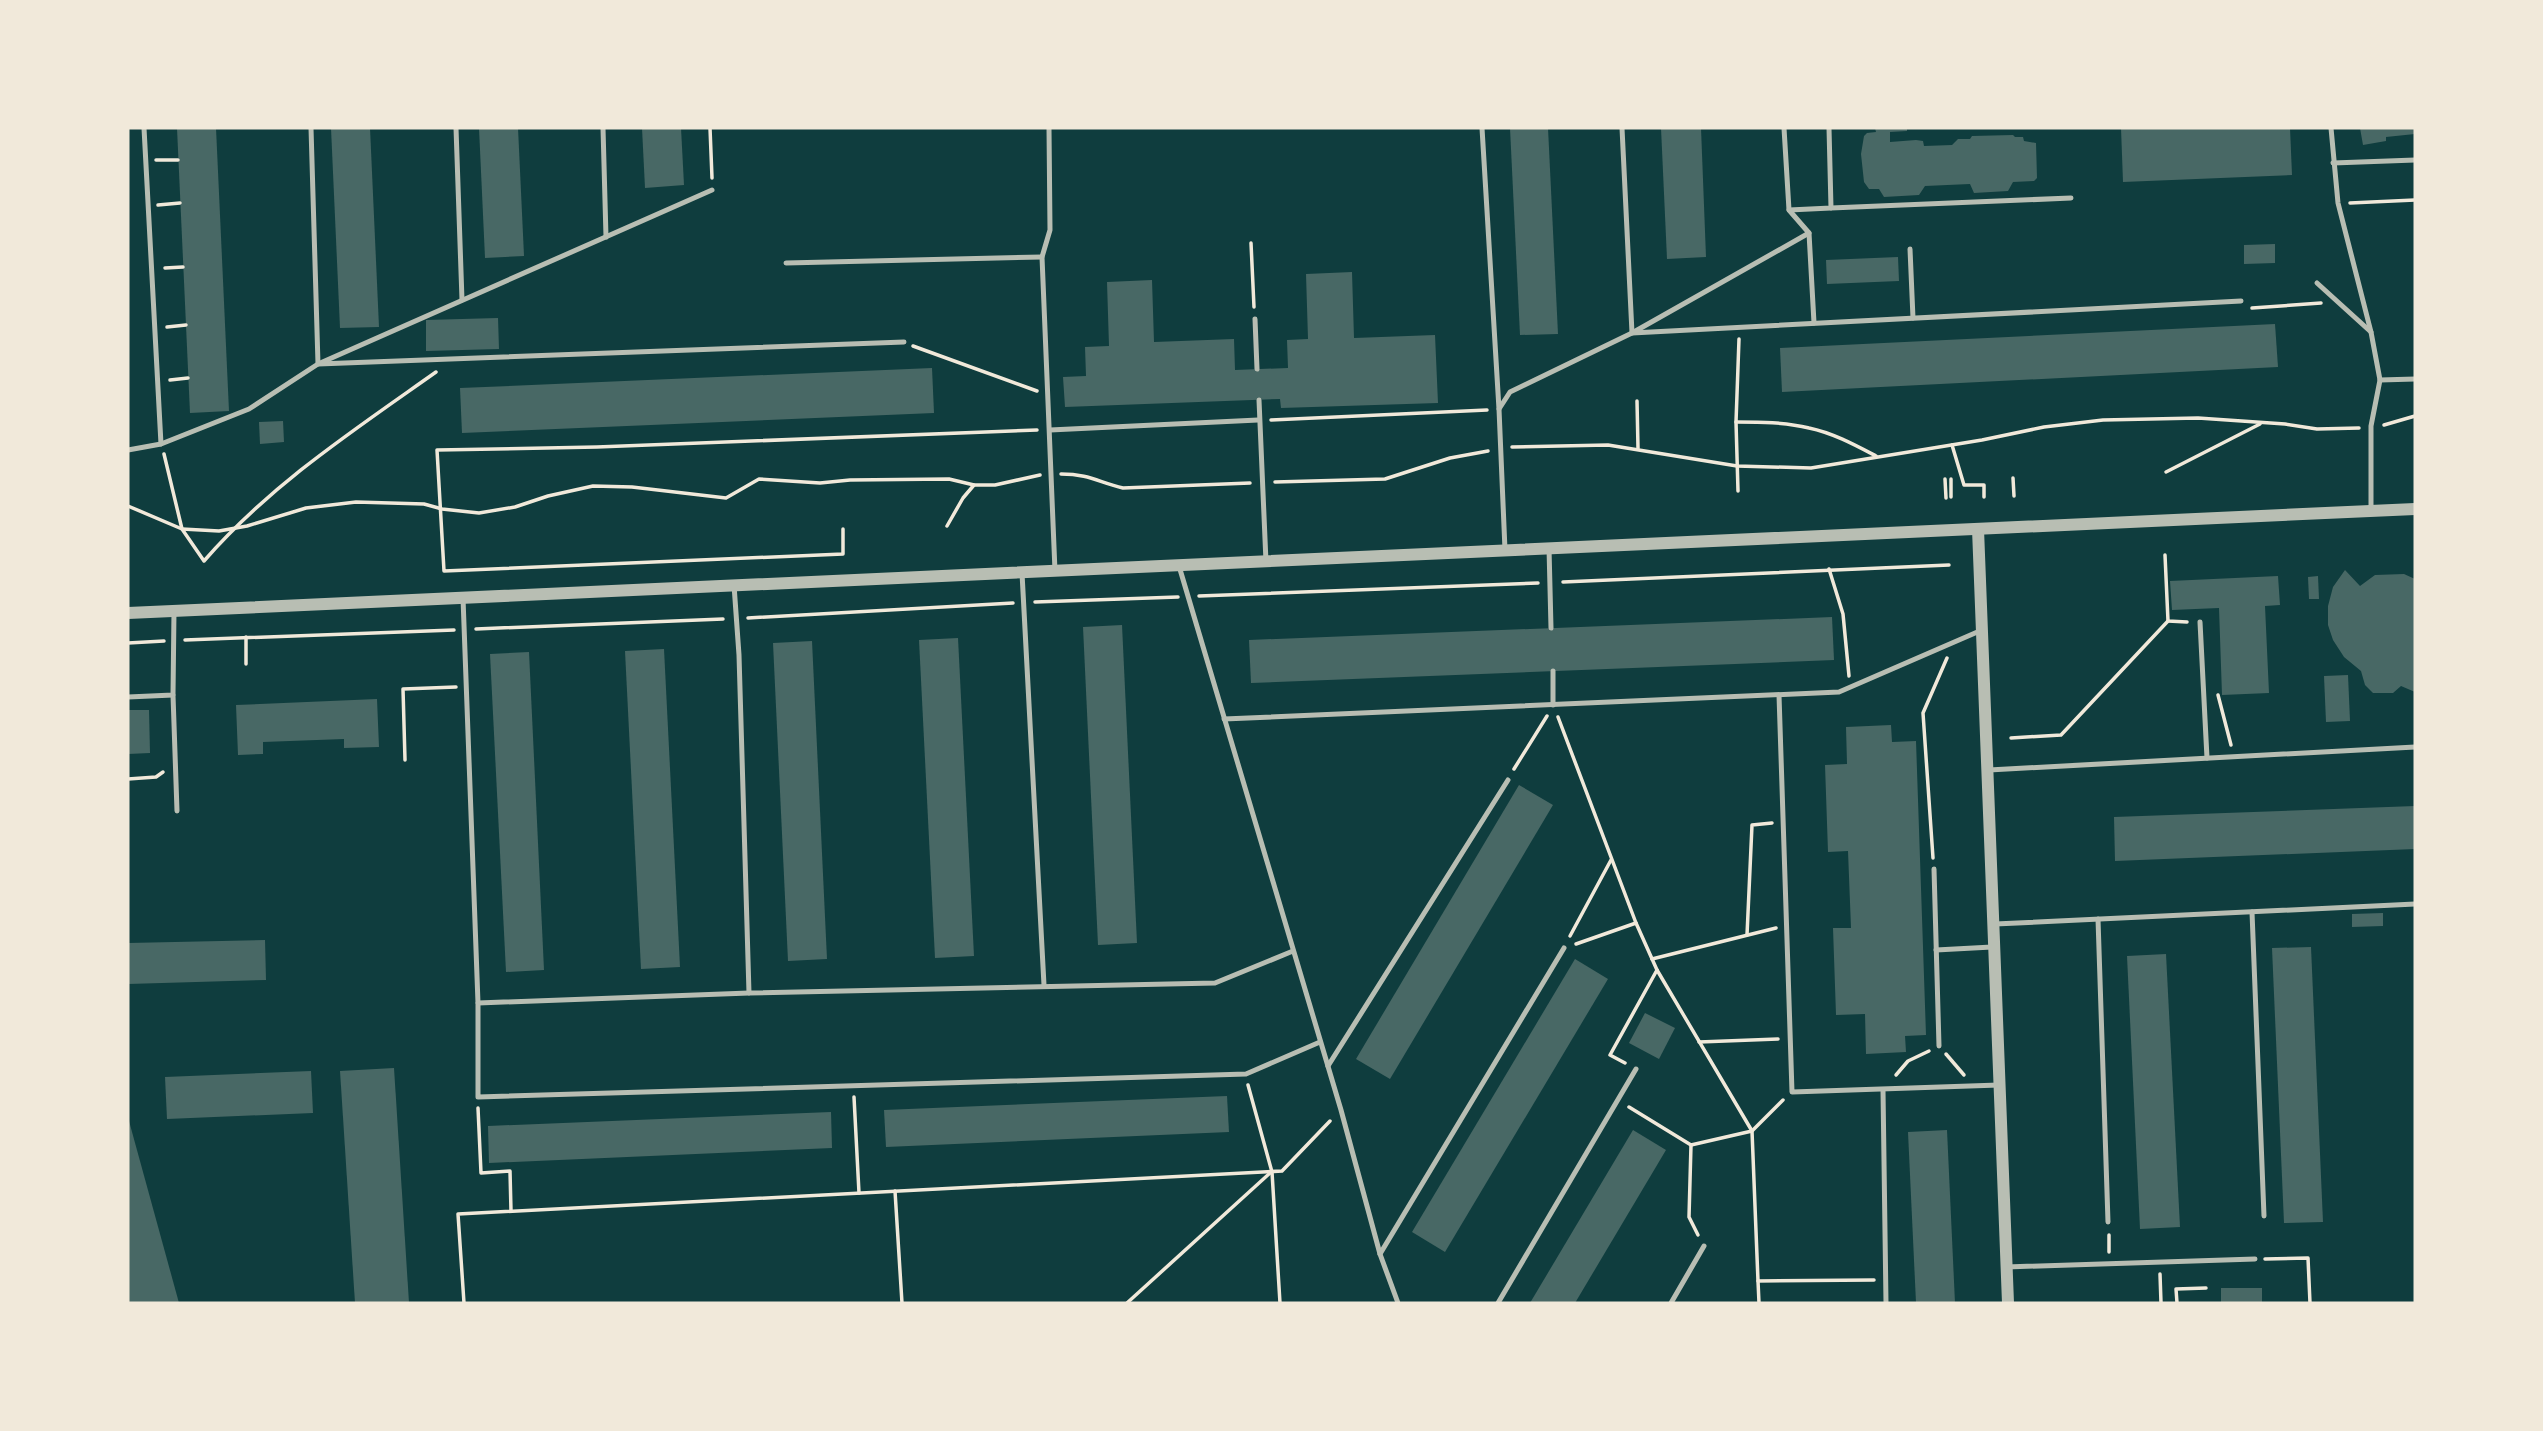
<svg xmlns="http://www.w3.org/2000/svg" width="2543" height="1431" font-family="'PT Sans',sans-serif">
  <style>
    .building { fill: #486865 }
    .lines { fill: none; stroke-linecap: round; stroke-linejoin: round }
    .path { stroke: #f1e9da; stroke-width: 3.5 }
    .service { stroke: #b8beb3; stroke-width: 5 }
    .tertiary { stroke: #b8beb3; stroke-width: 12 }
  </style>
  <rect width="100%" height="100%" fill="#0f3d3e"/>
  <g class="building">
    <path d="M177,128H216L229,411L190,413Z"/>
    <path d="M331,128H370L379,327L340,328Z"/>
    <path d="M479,128H518L524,256L485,258Z"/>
    <path d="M642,128H681L684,185L645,188Z"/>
    <path d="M1510,128H1548L1558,334L1520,335Z"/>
    <path d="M1661,128H1701L1706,257L1667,259Z"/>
    <path d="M1875,128H1907V131L1890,132V142L1916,140L1923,141L1924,146L1952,145L1958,139H1970L1972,136L2013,135L2015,137H2023L2024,141L2036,143L2037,178L2034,181L2013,182L2008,191L1974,193L1970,184L1925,186L1919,195L1884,197L1879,189H1869L1864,182L1861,154L1864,136L1867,133L1876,132Z"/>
    <path d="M2121,128H2290L2292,175L2123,182Z"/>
    <path d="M2360,128H2415V134L2386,137V141L2363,145Z"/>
    <path d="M2275,244V263L2244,264V245Z"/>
    <path d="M1898,257L1899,281L1827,284L1826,260Z"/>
    <path d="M1352,272L1354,338L1435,335L1438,403L1281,408L1280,399L1065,407L1063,377L1086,376L1085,347L1109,346L1107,282L1152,280L1154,342L1234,339L1235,370L1288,368L1287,340L1308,339L1306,274Z"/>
    <path d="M498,318L499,349L426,351V320Z"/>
    <path d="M2275,324L2278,367L1782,392L1780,348Z"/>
    <path d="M932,368L934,413L462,433L460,388Z"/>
    <path d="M283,421L284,442L260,444L259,422Z"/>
    <path d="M2345,570L2360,586L2375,575L2404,574L2415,579V692L2401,686L2393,693H2373L2365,685L2361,671L2344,657L2333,640L2328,625V606L2333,587Z"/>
    <path d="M2278,576L2280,605L2265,606L2269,693L2222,695L2219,608L2172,610L2170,581Z"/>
    <path d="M2318,576L2319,599H2309L2308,577Z"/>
    <path d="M1832,617L1834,660L1251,683L1249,640Z"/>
    <path d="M1122,625L1137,943L1098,945L1083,627Z"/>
    <path d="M958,638L974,956L935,958L919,640Z"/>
    <path d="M812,641L827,959L788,961L773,643Z"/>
    <path d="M664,649L680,967L641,969L625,651Z"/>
    <path d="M529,652L544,970L506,972L490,654Z"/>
    <path d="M2348,675L2350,721L2326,722L2324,676Z"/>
    <path d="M377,699L379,747L344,748V739L263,742V754L238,755L236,705Z"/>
    <path d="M128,710H149L150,753L128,754Z"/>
    <path d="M1891,725L1892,742L1916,741L1926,1035L1905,1036L1906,1052L1866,1054L1865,1014L1836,1015L1833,928H1851L1848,851L1828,852L1825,765L1847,764L1846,727Z"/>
    <path d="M1519,785L1553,805L1390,1079L1356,1059Z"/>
    <path d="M2415,806V849L2115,861L2114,817Z"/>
    <path d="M2383,913V926L2352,927V914Z"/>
    <path d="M265,940L266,980L128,984V943Z"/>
    <path d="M2311,947L2323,1222L2284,1223L2272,948Z"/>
    <path d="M2166,954L2180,1227L2140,1229L2127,956Z"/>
    <path d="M1575,959L1608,979L1445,1252L1412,1232Z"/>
    <path d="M1645,1013L1675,1028L1659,1059L1629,1043Z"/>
    <path d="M394,1068L409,1303H355L340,1071Z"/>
    <path d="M311,1071L313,1113L167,1119L165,1077Z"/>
    <path d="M1227,1096L1229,1132L886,1147L884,1110Z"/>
    <path d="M831,1112L832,1148L489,1163L488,1126Z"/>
    <path d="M128,1121H129L179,1303H128Z"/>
    <path d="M1633,1130L1666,1150L1575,1303H1530Z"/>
    <path d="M1947,1130L1955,1303H1916L1908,1132Z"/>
    <rect x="2221" y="1288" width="41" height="15"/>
  </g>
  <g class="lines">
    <g class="path">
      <path d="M710,128L712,178"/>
      <path d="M156,160H178"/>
      <path d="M2350,203L2415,200"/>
      <path d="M158,205L180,203"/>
      <path d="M1251,243L1254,307"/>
      <path d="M165,268L183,267"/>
      <path d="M2252,308L2321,303"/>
      <path d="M167,327L186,325"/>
      <path d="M913,346L1037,391"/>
      <path d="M170,380L188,378"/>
      <path d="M1637,401L1638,448"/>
      <path d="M1271,420L1487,410"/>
      <path d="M1736,422C1760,422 1785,422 1809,428C1833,433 1855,445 1876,456"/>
      <path d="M2384,425L2415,416"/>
      <path d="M1952,445L1964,485H1984V497"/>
      <path d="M1512,447L1608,445L1737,466L1811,468L1982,440L2044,427L2103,420L2198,418L2285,424L2317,429L2359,428"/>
      <path d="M164,454L182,529L204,561C270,485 354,430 436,372"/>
      <path d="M2166,472L2260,424"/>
      <path d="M1061,474C1089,474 1098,482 1123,488L1250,483"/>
      <path d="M2013,478L2014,496"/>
      <path d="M1945,479L1946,498"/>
      <path d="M1951,479V497"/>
      <path d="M1275,482L1385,479L1450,458L1488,451"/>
      <path d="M1738,491L1736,422L1739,339"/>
      <path d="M128,506L182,529L219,531L247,526L306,508L356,502L424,504L442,509L479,513L515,507L548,496L593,486L632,487L726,498L759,479L820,483L850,480L949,479L974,485H995L1040,475"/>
      <path d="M947,526L963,498L974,485"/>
      <path d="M843,529V554L444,571L437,450L597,447L1037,430"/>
      <path d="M2165,555L2168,621L2187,622"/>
      <path d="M1829,569L1843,614L1849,676"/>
      <path d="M1563,582L1949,565"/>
      <path d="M1199,596L1538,583"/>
      <path d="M1035,602L1178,597"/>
      <path d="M748,618L1013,603"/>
      <path d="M476,629L723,619"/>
      <path d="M246,637V664"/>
      <path d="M185,640L454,630"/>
      <path d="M128,643L164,641"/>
      <path d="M2218,695L2231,745"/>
      <path d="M1558,717L1636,923L1657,970L1752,1131L1691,1145L1629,1107"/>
      <path d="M2011,738L2061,735L2168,621"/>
      <path d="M405,760L403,689L456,687"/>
      <path d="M1514,769L1547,716"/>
      <path d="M128,779L156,777L163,772"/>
      <path d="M1933,858L1923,713L1947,658"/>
      <path d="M1747,935L1752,825L1772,823"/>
      <path d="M1570,936L1611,860"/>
      <path d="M1576,944L1636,923"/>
      <path d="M1652,959L1776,928"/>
      <path d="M1699,1042L1778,1039"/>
      <path d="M1946,1054L1964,1075"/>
      <path d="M1625,1063L1610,1055L1657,970"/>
      <path d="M1896,1075L1908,1061L1929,1051"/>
      <path d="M1248,1085L1272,1172L1280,1303"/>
      <path d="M854,1097L859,1193"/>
      <path d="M478,1108L481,1173L510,1171L511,1211"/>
      <path d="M1691,1145L1689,1217L1698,1235"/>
      <path d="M895,1191L902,1303"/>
      <path d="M2109,1235V1252"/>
      <path d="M2265,1259L2308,1258L2310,1303"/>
      <path d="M2160,1274L2161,1303"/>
      <path d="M1758,1281L1752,1131L1783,1100"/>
      <path d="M464,1303L458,1214L1282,1171L1330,1121"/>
      <path d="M1127,1303L1270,1173"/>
      <path d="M1759,1303L1758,1281L1874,1280"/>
      <path d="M2177,1303L2176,1289L2206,1288"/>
    </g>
    <g class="service">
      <path d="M144,128L161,444"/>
      <path d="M311,128L318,364L904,342"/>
      <path d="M456,128L462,300"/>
      <path d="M603,128L606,237"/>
      <path d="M1049,128L1050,230L1042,257L1055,571"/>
      <path d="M1482,128L1499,409"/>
      <path d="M1622,128L1632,333L2241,301"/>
      <path d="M2331,128L2338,203L2371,332L2380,380L2371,426V510"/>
      <path d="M2333,163L2415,160"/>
      <path d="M1831,208L2071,198"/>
      <path d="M1789,210L1831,208L1829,128"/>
      <path d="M1809,233L1814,323"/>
      <path d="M1910,249L1913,318"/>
      <path d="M786,263L1042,257"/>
      <path d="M2317,283L2371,332"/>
      <path d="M1255,319L1257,369"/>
      <path d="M2380,380L2415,379"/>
      <path d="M1259,400L1266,562"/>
      <path d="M1050,430L1258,420"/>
      <path d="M128,450L161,444L249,409L318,364L712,190"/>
      <path d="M1549,548L1551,628"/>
      <path d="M1505,550L1499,409L1510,392L1632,333L1809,233L1789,210L1784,128"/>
      <path d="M1179,566L1341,1110L1380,1254L1398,1303"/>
      <path d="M1022,573L1044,985"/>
      <path d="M734,585L739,655L749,993"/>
      <path d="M463,598L478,1003V1097L1246,1074L1320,1042"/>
      <path d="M2200,622L2207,758"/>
      <path d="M1553,671V705"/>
      <path d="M173,695L177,811"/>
      <path d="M1779,695L1792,1092L1999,1085"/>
      <path d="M128,697L173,695L174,611"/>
      <path d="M1224,719L1839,692L1982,630"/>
      <path d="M1989,770L2415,747"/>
      <path d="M1934,869L1939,1046"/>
      <path d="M2252,912L2264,1216"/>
      <path d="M2098,919L2108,1222"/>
      <path d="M1995,924L2415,904"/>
      <path d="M1936,950L1992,947"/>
      <path d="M478,1003L749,993L1215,983L1293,951"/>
      <path d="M1328,1066L1508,780"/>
      <path d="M1883,1090L1886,1303"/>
      <path d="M1380,1254L1564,948"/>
      <path d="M2006,1267L2255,1259"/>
      <path d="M1498,1303L1636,1069"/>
      <path d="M1671,1303L1704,1246"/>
    </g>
    <g class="tertiary">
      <path d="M1978,529L2008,1303"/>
      <path d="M128,613L2415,509"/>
    </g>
  </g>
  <rect width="2543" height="1431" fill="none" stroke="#f1e9da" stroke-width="259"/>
</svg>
